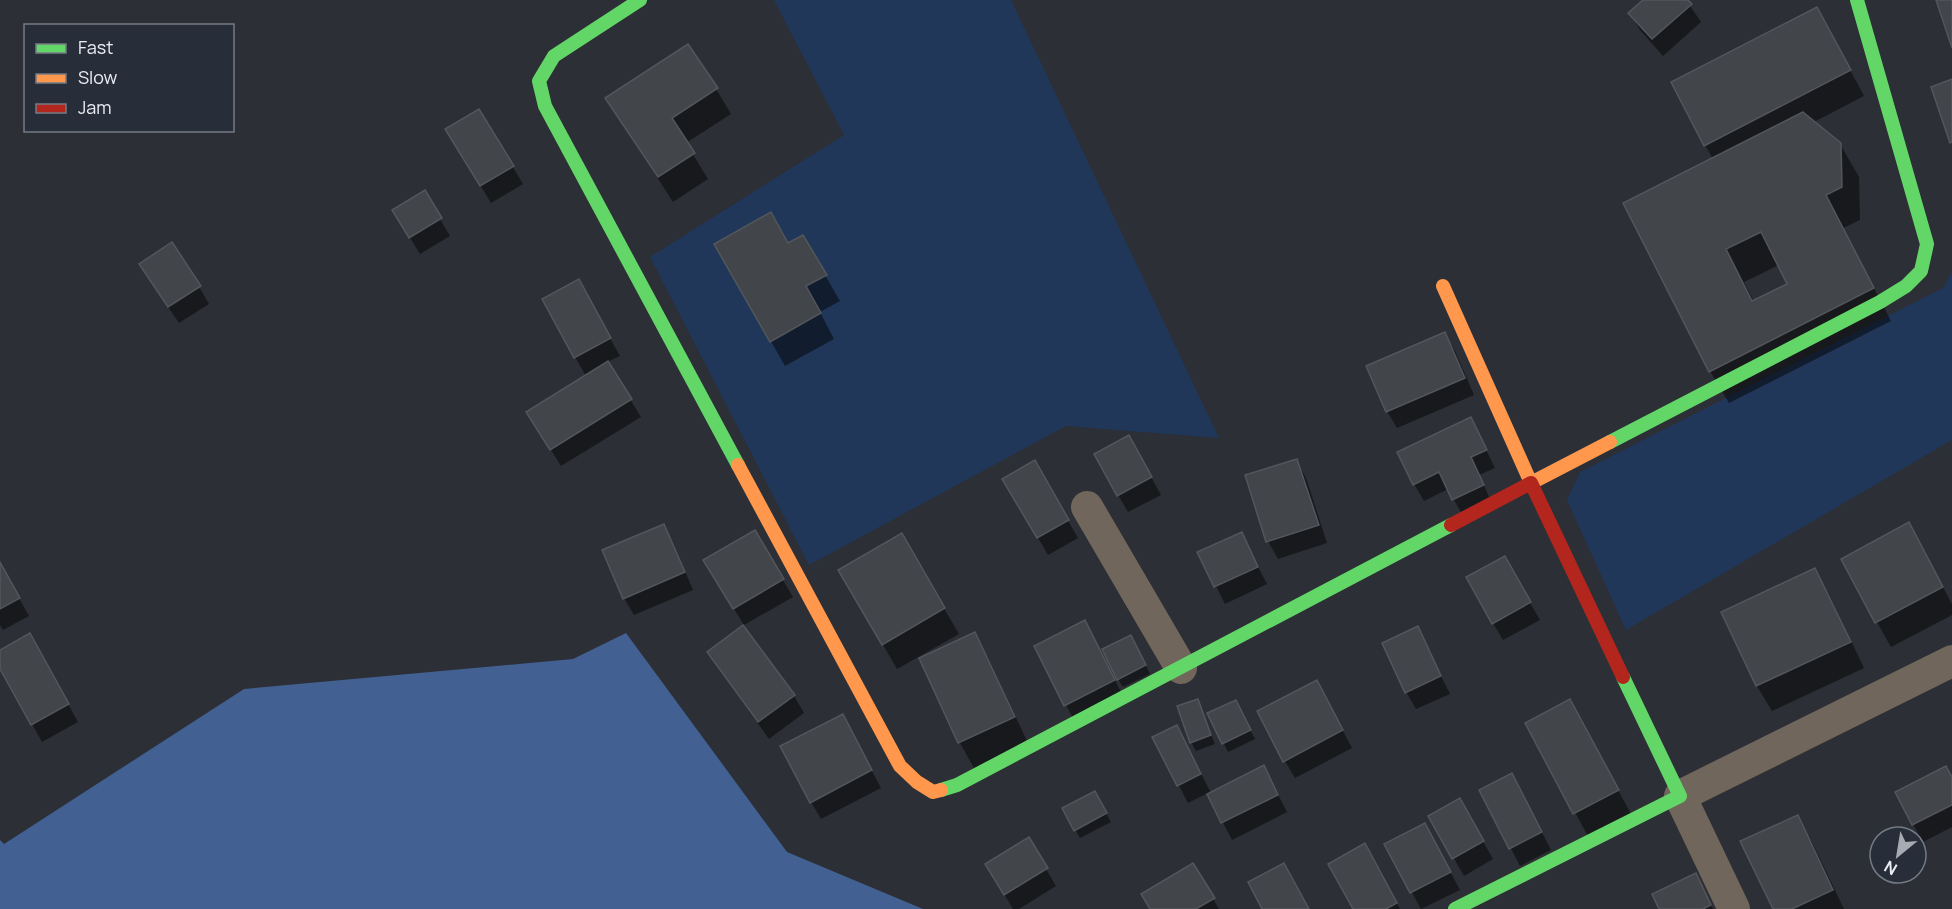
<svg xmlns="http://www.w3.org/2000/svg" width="1952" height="909" font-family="Manrope,sans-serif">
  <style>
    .green { fill: #213759 }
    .forest { fill: #426092 }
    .shadow { fill: #0007; fill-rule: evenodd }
    .building { fill: #42454a; stroke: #53565b; stroke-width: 1.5; fill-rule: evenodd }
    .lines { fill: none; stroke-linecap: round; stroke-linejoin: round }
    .street { stroke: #70665b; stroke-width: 32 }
    .fast { stroke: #63d668; stroke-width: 14 }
    .slow { stroke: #ff974d; stroke-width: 14 }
    .jam { stroke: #b3261e; stroke-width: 14 }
  </style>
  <rect width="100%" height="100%" fill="#2c2f35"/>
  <g class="green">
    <path d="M774,0H1011L1219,438L1066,426L809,565L650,257L844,135Z"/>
    <path d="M1952,272V440L1626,630L1567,500L1580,472L1943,288Z"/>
  </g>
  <path class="forest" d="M626,633L787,852L923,909H0V840L4,844L244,689L573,659Z"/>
  <g class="shadow">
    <path d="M1645,0H1686L1701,22L1663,56L1640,30L1630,13Z"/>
    <path d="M1831,34L1864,96L1814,122L1840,144L1859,177L1860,220L1843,228L1891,321L1729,403L1710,371L1713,159L1705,145ZM1779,265L1789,285L1754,302L1744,282Z"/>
    <path d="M716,89L731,114L686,143L708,179L673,202L607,99Z"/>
    <path d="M479,111L523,184L491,203L457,147Z"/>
    <path d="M440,219L450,236L420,254L404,228Z"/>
    <path d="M803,237L840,301L820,312L834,339L785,366L716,245H788Z"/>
    <path d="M578,281L620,356L607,362L641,417L561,466L538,429L586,376L575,357Z"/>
    <path d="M151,282L199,287L209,304L179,323Z"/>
    <path d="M1445,334L1455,351L1474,395L1397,428L1387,411Z"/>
    <path d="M1471,419L1495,468L1479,475L1492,503L1463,516L1448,489L1424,501L1414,484Z"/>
    <path d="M1129,437L1161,495L1128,512L1118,495Z"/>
    <path d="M1296,460L1306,478L1327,543L1278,559L1268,541Z"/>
    <path d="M1034,462L1078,538L1048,555L1004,479Z"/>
    <path d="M663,526L673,543L693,590L634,615L624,598Z"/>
    <path d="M754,532L793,597L744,625L715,578Z"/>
    <path d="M1241,534L1267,584L1225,604L1199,552Z"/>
    <path d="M901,535L959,634L897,669L840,570Z"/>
    <path d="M1923,550L1952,604V615L1891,647L1877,622Z"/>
    <path d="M1504,558L1540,620L1503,640L1493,623Z"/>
    <path d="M0,564L29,616L3,630L0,625Z"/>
    <path d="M1814,570L1829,595L1864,668L1772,711L1757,686L1723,613Z"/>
    <path d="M743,627L794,696L804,713L769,739L719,669L709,652Z"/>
    <path d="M1417,628L1450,694L1416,709L1406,692Z"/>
    <path d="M975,634L989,660L1028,743L974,768L960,743L921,659Z"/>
    <path d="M30,635L78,722L42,742L0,666V652Z"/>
    <path d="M1094,639L1124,698L1075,722L1066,705Z"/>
    <path d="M1136,645L1150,674L1123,687L1118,679Z"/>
    <path d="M1326,699L1352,748L1295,778L1285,761Z"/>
    <path d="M1197,701L1215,744L1196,751L1191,742Z"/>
    <path d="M1240,710L1255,739L1228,752L1209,714Z"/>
    <path d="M1527,724L1584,726L1632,816L1589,838Z"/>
    <path d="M1177,727L1211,793L1273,785L1287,812L1232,840L1208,793L1188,803L1154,738Z"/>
    <path d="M852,733L881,788L821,819L811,802Z"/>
    <path d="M1952,779V827L1923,842L1913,824Z"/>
    <path d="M1481,790L1521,792L1551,850L1520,866Z"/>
    <path d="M1095,793L1111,822L1080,838L1064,809Z"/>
    <path d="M1459,800L1493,859L1464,876L1430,816Z"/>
    <path d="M1797,817L1812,842L1844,909H1774Z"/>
    <path d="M1434,842L1460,890L1421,909L1386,845Z"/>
    <path d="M1374,863L1400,909H1355Z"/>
    <path d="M987,865L1046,869L1056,886L1019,909H1013Z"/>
    <path d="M1193,865L1219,909H1151Z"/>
    <path d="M1696,875L1713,909H1661Z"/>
  </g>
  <g class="building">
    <path d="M1643,0H1688L1692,4L1652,39L1628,13Z"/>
    <path d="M1936,0H1952V48Z"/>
    <path d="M1817,7L1851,70L1704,146L1671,82Z"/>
    <path d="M688,44L718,88L672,118L695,153L658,177L605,98Z"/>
    <path d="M1952,79V142L1950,143L1931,87Z"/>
    <path d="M479,109L514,166L480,186L445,129Z"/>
    <path d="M1803,112L1841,143L1842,187L1826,195L1874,288L1709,372L1623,203ZM1761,232L1787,284L1752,301L1726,249Z"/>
    <path d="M425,190L442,218L409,238L392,210Z"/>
    <path d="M771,212L788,243L803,235L827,275L806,286L821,313L770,342L714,244Z"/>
    <path d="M172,242L201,286L168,307L139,264Z"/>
    <path d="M579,279L611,338L574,358L542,299Z"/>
    <path d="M1445,332L1465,378L1386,412L1366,366Z"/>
    <path d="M608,361L632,399L550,450L526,412Z"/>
    <path d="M1471,417L1487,450L1471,457L1484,485L1452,500L1439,472L1413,485L1397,452Z"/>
    <path d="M1129,435L1152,477L1117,496L1094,454Z"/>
    <path d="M1297,459L1319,525L1266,542L1245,475Z"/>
    <path d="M1035,460L1069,520L1037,538L1002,479Z"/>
    <path d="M1909,522L1943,587L1875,623L1841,559Z"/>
    <path d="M664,524L685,572L623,599L602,550Z"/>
    <path d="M755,530L784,579L733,609L703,560Z"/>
    <path d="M1242,532L1258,567L1214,587L1197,552Z"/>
    <path d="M902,533L945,608L882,645L838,570Z"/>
    <path d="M1505,556L1531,602L1492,624L1466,577Z"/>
    <path d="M0,562L20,598L0,609Z"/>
    <path d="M1815,568L1851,642L1756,686L1721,612Z"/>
    <path d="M1085,620L1115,680L1064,706L1034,646Z"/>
    <path d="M743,625L795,695L758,722L707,652Z"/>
    <path d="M1418,626L1441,676L1405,693L1382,643Z"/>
    <path d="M975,632L1015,717L958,743L919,658Z"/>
    <path d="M30,633L69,704L31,725L0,669V650Z"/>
    <path d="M1131,635L1146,665L1117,680L1102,649Z"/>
    <path d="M1317,680L1343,730L1283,762L1257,711Z"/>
    <path d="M1198,699L1211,735L1190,743L1177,706Z"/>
    <path d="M1570,699L1619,790L1573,814L1525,723Z"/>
    <path d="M1236,700L1251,730L1222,744L1207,713Z"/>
    <path d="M843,714L872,770L810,803L780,746Z"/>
    <path d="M1177,725L1201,774L1177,786L1152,737Z"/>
    <path d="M1264,765L1278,795L1221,823L1207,794Z"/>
    <path d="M1946,766L1952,777V805L1912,825L1895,792Z"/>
    <path d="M1512,773L1542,832L1509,849L1479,790Z"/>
    <path d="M1095,791L1107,813L1074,831L1062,808Z"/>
    <path d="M1460,798L1484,841L1452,859L1428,816Z"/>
    <path d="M1798,815L1833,890L1792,909H1773L1740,841Z"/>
    <path d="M1425,823L1451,872L1410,893L1384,844Z"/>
    <path d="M1029,837L1048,868L1004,895L985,864Z"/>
    <path d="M1365,843L1397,903L1386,909H1353L1328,864Z"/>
    <path d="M1193,863L1215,898L1196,909H1150L1141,894Z"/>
    <path d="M1284,863L1309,909H1262L1248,882Z"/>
    <path d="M1696,873L1711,905L1703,909H1659L1652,894Z"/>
  </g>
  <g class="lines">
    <g class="street">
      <path d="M1087,507L1181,668"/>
      <path d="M1734,909L1680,796L1952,661"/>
    </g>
    <g class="fast">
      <path d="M640,0L554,56L539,81L545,106L738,465"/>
      <path d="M1610,442L1880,302L1906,286L1921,271L1927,244L1857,0"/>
      <path d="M941,790L957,785L1451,525"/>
      <path d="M1455,909L1680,796L1623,677"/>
    </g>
    <g class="slow">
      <path d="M1443,286L1531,483L1610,442"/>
      <path d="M738,465L900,766L917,782L933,792L941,790"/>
    </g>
    <path class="jam" d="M1451,525L1531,483L1623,677"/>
  </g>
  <rect x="24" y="24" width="210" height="108" fill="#282e39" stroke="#757b84" stroke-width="1.5"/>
  <rect x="36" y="44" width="30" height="9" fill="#63d668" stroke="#757b84" stroke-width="1.5"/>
  <text x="78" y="54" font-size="18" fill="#e9eef5">Fast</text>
  <rect x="36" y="74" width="30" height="9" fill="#ff974d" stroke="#757b84" stroke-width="1.5"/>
  <text x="78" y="84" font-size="18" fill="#e9eef5">Slow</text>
  <rect x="36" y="104" width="30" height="9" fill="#b3261e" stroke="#757b84" stroke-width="1.5"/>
  <text x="78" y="114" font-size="18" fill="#e9eef5">Jam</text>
  <g transform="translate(1898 855) rotate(210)"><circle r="28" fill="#282e39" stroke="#757b84" stroke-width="1.5"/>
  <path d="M0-4.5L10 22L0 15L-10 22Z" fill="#a7abb2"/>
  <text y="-9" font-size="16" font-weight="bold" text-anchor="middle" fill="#e9eef5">N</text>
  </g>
</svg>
